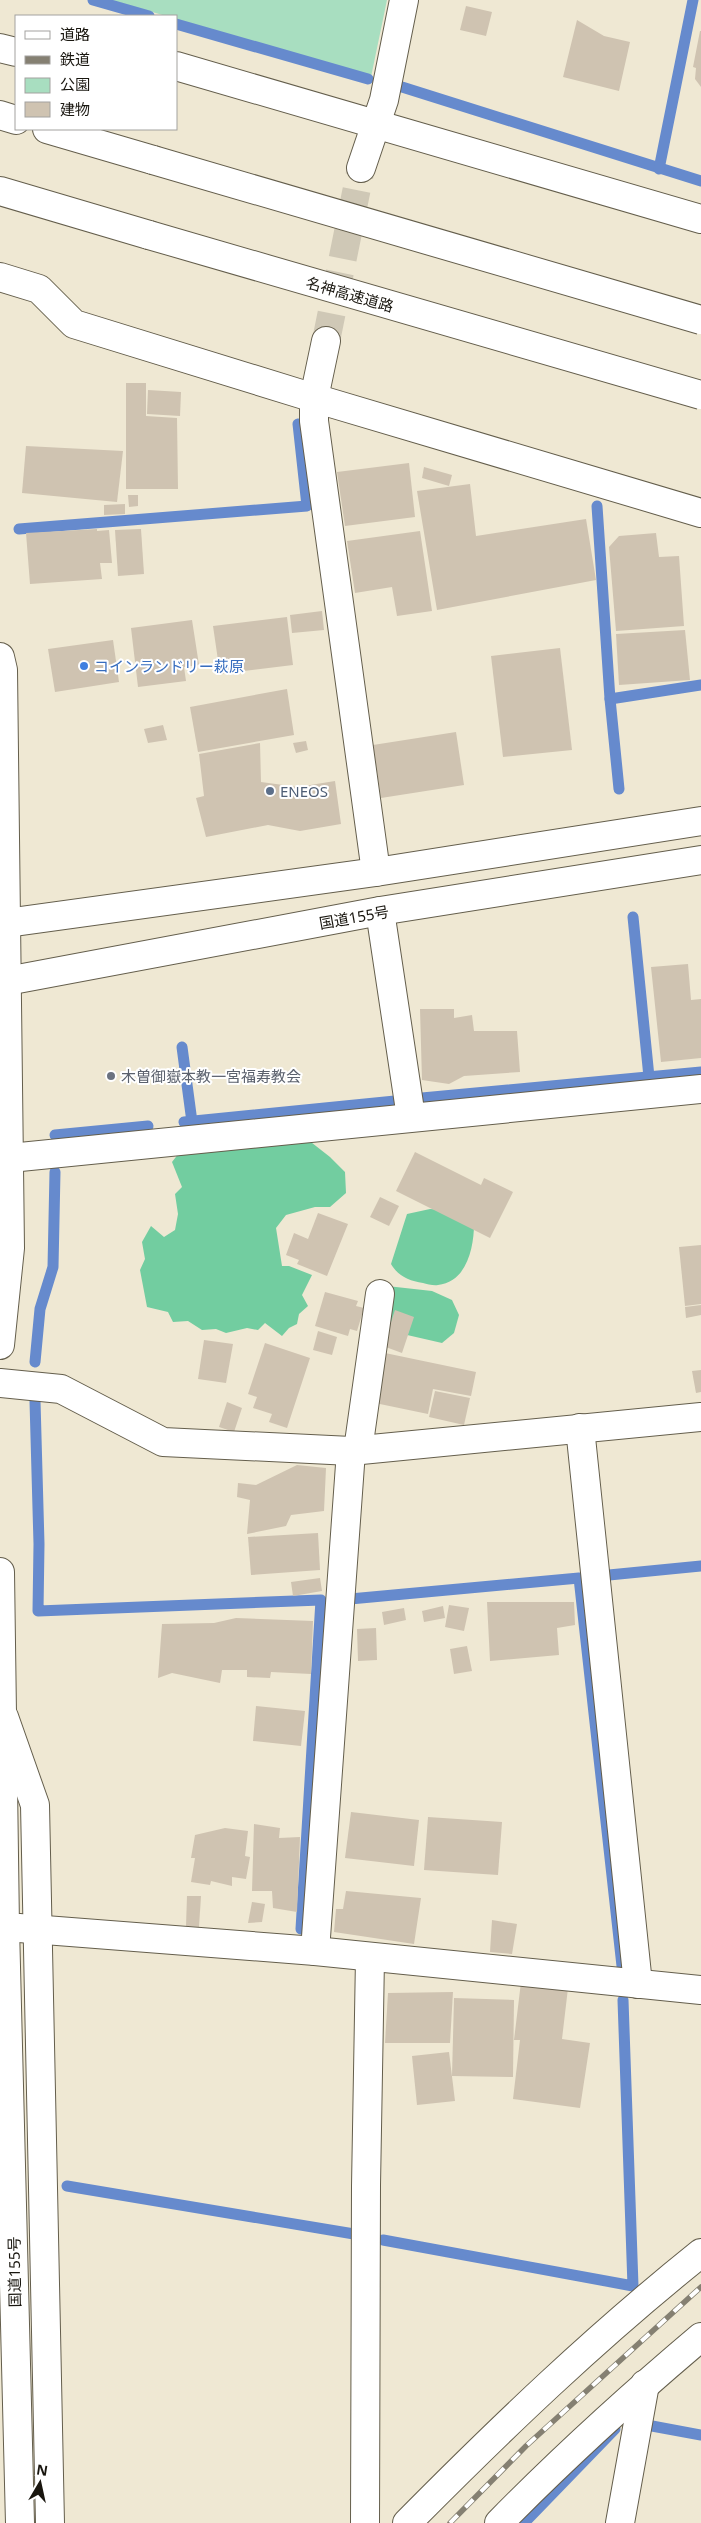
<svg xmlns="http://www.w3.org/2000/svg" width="701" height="2523" font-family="'Noto Sans','Noto Sans JP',sans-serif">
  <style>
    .green { fill: #a8dec0 }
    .forest { fill: #72cda0 }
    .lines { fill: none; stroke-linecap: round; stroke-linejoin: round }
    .stream { stroke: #668acd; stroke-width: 11 }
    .building { fill: #cfc3b1 }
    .minor-tunnel { stroke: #cfc8b6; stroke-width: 28; stroke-dasharray: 28 14; stroke-linecap: butt }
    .minor-casing { stroke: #645e4c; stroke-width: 30 }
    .tertiary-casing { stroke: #645e4c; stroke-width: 30 }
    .secondary-casing { stroke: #645e4c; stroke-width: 30 }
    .trunk-casing { stroke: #645e4c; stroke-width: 30 }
    .motorway-casing { stroke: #645e4c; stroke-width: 30 }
    .minor { stroke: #fff; stroke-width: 28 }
    .tertiary { stroke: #fff; stroke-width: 28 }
    .secondary { stroke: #fff; stroke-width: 28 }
    .trunk { stroke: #fff; stroke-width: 28 }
    .motorway { stroke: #fff; stroke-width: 28 }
    .rail-casing { stroke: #858072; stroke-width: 5.5 }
    .rail { stroke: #fff; stroke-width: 4; stroke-dasharray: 11; stroke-linecap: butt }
    .motorway-bridge-casing { stroke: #645e4c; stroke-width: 30; stroke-linecap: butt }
    .motorway-bridge { stroke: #fff; stroke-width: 28 }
    .shop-dot { fill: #3f7fe0; stroke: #fff; stroke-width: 2 }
    .service-dot { fill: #5c6f8a; stroke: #fff; stroke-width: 2 }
    .worship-dot { fill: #6b7280; stroke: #fff; stroke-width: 2 }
    .labels { text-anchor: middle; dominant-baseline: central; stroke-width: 4; stroke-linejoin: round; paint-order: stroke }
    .street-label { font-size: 15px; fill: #19160f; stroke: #fff }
    .shop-label { font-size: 15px; fill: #366cbe; stroke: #fff; text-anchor: start }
    .service-label { font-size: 15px; fill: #4e5e75; stroke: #fff; text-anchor: start }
    .worship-label { font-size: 15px; fill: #5b616d; stroke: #fff; text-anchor: start }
  </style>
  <rect width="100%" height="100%" fill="#efe8d3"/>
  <path class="green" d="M111,0H387L371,77L176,19V16H166Z"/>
  <g class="forest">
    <path d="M307,1139L330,1157L345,1172L346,1193L330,1207H315L286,1215L276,1228L282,1266H289L312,1275L302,1295L308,1306L299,1314L297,1324L289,1328L282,1336L265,1323L258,1330L247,1328L226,1333L216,1329L202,1330L188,1321L173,1322L168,1312L147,1307L140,1270L145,1259L142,1242L151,1226L164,1237L175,1230L178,1214L175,1194L182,1187L172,1162L179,1153Z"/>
    <path d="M430,1209L445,1210L474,1224C474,1247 467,1282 438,1285C434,1286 427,1284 423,1283C409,1281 398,1276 391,1264L407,1214Z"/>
    <path d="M387,1286L432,1291L452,1300L459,1315L454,1333L442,1343L381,1329Z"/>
  </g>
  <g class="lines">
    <g class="stream">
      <path d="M93,0L149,16"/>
      <path d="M176,24L368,79"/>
      <path d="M402,87L701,181"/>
      <path d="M659,169L693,0"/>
      <path d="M597,506L610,699"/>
      <path d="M19,529L307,506L298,424"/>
      <path d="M619,789L610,699L701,685"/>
      <path d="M633,917L649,1077"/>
      <path d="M182,1047L192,1122"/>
      <path d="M422,1098L701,1072"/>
      <path d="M184,1122L395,1101"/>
      <path d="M55,1135L148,1126"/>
      <path d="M35,1362L40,1309L53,1267L55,1172"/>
      <path d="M35,1401L39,1544L38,1611L321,1600L301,1929"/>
      <path d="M609,1575L701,1566"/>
      <path d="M350,1599L579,1578L622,1966"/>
      <path d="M67,2186L354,2234"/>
      <path d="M383,2240L633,2286L623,2000"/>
      <path d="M652,2426L701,2435"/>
      <path d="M524,2523L615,2429"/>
    </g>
  </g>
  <g class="building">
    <path d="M466,6L492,12L486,36L460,30Z"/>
    <path d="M577,20L604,36L630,42L619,91L563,77Z"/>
    <path d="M700,31H701V87L695,79L696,68L693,67Z"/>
    <path d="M126,383H146V416L177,418L178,489H126Z"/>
    <path d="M148,390L181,392L180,416L147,414Z"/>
    <path d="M26,446L123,451L117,502L22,493Z"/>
    <path d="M409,463L415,517L345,526L337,472Z"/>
    <path d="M424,467L452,475L449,486L422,478Z"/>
    <path d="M470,484L476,536L586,519L596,580L437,610L417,491Z"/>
    <path d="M128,495H138V506L129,507Z"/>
    <path d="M125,504V514L104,515V505Z"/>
    <path d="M97,529V531L109,530L112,563H100L102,579L30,584L26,533Z"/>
    <path d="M141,529L144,574L118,576L115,530Z"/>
    <path d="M420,531L432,611L397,616L392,587L355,593L347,541Z"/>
    <path d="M656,533L659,557L679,556L684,626L616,631L609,547L619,536Z"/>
    <path d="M322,611L324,630L292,633L290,615Z"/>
    <path d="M287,617L293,665L220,674L213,626Z"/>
    <path d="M192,620L199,665L184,667L186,681L138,687L131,628Z"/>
    <path d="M685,630L690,680L619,685L616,634Z"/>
    <path d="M113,640L119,682L55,692L48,649Z"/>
    <path d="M560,648L572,750L503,757L491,656Z"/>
    <path d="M287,689L294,735L198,752L190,707Z"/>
    <path d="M163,725L167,740L148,743L144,729Z"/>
    <path d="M456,732L464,785L381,798L373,745Z"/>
    <path d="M306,741L308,750L296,753L293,743Z"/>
    <path d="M260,743L261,782L298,787L335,781L341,824L300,831L268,825L206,837L196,798L204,796L199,754Z"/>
    <path d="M688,964L691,1000L701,999V1058L661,1062L651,967Z"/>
    <path d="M420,1009H454V1018L472,1015L474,1031H517L520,1072L464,1076L449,1084L422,1080Z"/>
    <path d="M415,1152L481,1185L484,1178L513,1192L490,1238L396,1191Z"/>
    <path d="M380,1197L399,1206L389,1226L370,1217Z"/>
    <path d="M318,1213L348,1224L327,1276L297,1264L299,1260L286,1255L294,1233L308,1239Z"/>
    <path d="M701,1245V1304L685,1306L679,1247Z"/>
    <path d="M325,1292L358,1301L356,1306L364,1308L357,1331L350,1329L348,1336L315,1326Z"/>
    <path d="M701,1305V1315L686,1318L685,1307Z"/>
    <path d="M395,1310L414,1317L402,1353L383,1346Z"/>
    <path d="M318,1331L337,1337L332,1355L313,1350Z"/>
    <path d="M204,1340L233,1344L226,1383L198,1379Z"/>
    <path d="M265,1343L310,1358L287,1428L269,1422L272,1414L253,1408L257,1397L248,1394Z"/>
    <path d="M385,1353L476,1372L471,1396L433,1389L428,1414L375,1403Z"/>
    <path d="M701,1370V1392L696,1393L692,1371Z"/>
    <path d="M435,1391L470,1398L464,1425L429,1417Z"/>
    <path d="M227,1402L242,1408L234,1432L219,1427Z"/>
    <path d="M297,1465L326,1468L324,1511L291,1515L286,1526L247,1534L250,1500L237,1497L238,1483L256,1485Z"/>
    <path d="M318,1533L320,1570L251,1575L248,1537Z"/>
    <path d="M320,1578L322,1591L293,1596L291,1582Z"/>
    <path d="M487,1602H574L575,1625L557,1628L559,1655L490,1661Z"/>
    <path d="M449,1605L469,1608L464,1631L445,1627Z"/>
    <path d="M443,1606L445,1618L424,1622L422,1611Z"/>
    <path d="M404,1608L406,1620L384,1625L382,1612Z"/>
    <path d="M236,1618L313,1621L311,1674L271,1672L270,1678L247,1677V1670H222L220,1683L172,1673L158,1678L162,1624L214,1623Z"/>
    <path d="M376,1628L377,1660L358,1661L357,1629Z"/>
    <path d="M467,1646L472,1671L454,1674L450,1649Z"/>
    <path d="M256,1706L305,1711L301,1746L253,1741Z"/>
    <path d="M351,1812L419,1820L414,1866L345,1858Z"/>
    <path d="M428,1817L502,1822L498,1875L424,1870Z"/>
    <path d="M254,1824L280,1828L279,1838L300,1837L297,1912L273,1908L272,1891H252Z"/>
    <path d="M225,1828L248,1831L245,1856L250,1857L246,1879L232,1877V1886L211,1881L210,1885L191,1882L195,1858H191L195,1835Z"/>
    <path d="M346,1891L421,1898L414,1944L334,1932L336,1909H343Z"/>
    <path d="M187,1896H201L199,1927L186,1926Z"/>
    <path d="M252,1902L265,1904L262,1922L248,1923Z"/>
    <path d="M492,1920L517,1924L512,1954L490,1952Z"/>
    <path d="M521,1982L568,1988L562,2039L590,2043L580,2108L513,2099L520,2040H514Z"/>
    <path d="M453,1992L450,2043H385L388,1993Z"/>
    <path d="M454,1998L514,2000L513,2077L452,2076Z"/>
    <path d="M449,2052L455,2101L417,2105L412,2056Z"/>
  </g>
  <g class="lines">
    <path class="minor-tunnel" d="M326,341L361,168"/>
    <g class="minor-casing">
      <g id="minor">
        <path d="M361,168L384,100L404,0"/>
        <path d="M326,341L314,398V421L376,872"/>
        <path d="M380,911L411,1117"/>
        <path d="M10,1158L701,1089"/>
        <path d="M0,1383L61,1389L163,1442L351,1451L701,1417"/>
        <path d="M580,1428L638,1984"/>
        <path d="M358,1450L380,1294"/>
        <path d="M4,1717L35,1805L50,2523"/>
        <path d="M19,1928L315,1951L701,1990"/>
        <path d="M315,1951L351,1451"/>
        <path d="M365,2523L366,2186L370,1958"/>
        <path d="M407,2523C501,2428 596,2337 701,2253"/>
        <path d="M499,2523C563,2458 631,2396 701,2337"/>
        <path d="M620,2523L645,2384"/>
      </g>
    </g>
    <g class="tertiary-casing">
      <g id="tertiary">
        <path d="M0,48L16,52"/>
        <path d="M176,66L701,219"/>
        <path d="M0,277L39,289L74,324L314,398L701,513"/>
      </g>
    </g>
    <g class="secondary-casing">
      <path id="secondary" d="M0,657L3,670L6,921"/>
    </g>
    <g class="trunk-casing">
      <g id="trunk">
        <path d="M0,924L376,872L701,821"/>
        <path d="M0,978L7,981L380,911L701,860"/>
        <path d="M0,1345L10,1248L6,921"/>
        <path d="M0,1572L5,1927L20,2523"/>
      </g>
    </g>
    <g class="motorway-casing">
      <g id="motorway">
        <path d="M0,115L16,120"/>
        <path d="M47,129L153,160"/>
        <path d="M0,191L149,235"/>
      </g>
    </g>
    <use href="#minor" class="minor"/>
    <use href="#tertiary" class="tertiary"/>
    <use href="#secondary" class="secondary"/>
    <use href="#trunk" class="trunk"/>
    <use href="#motorway" class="motorway"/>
    <g class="rail-casing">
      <path id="rail" d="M450,2523L526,2446L701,2287"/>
    </g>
    <use href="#rail" class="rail"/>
    <g class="motorway-bridge-casing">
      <g id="motorway-bridge">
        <path d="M153,160L701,320"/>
        <path d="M149,235L701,395"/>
      </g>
    </g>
    <use href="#motorway-bridge" class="motorway-bridge"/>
  </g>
  <circle class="shop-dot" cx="84" cy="666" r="5"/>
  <circle class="service-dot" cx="270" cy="791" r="5"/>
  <circle class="worship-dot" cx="111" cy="1076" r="5"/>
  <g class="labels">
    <g class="street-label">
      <text transform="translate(350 294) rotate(16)">名神高速道路</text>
      <text transform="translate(354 917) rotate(-10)">国道155号</text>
      <text transform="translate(14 2272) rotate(-91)">国道155号</text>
    </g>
    <g class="shop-label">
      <text x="94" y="666">コインランドリー萩原</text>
    </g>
    <g class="service-label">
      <text x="280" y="791">ENEOS</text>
    </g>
    <g class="worship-label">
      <text x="121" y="1076">木曽御嶽本教一宮福寿教会</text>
    </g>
  </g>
  <rect x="15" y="15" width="162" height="115" fill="#ffffff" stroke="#a3a29f"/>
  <rect x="25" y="31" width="25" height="8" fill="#ffffff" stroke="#a3a29f"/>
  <text x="60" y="40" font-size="15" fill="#19160f">道路</text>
  <rect x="25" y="56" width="25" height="8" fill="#858072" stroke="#a3a29f"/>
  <text x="60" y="65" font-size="15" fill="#19160f">鉄道</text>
  <rect x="25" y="78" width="25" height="15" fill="#a8dec0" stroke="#a3a29f"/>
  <text x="60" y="90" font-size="15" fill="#19160f">公園</text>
  <rect x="25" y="102" width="25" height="15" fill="#cfc3b1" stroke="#a3a29f"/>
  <text x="60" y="115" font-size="15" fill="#19160f">建物</text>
  <g transform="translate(40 2483) rotate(9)" stroke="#ffffff" stroke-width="4" paint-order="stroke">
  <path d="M0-4L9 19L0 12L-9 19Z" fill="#19160f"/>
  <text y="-8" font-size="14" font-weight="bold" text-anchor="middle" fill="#19160f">N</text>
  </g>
</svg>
